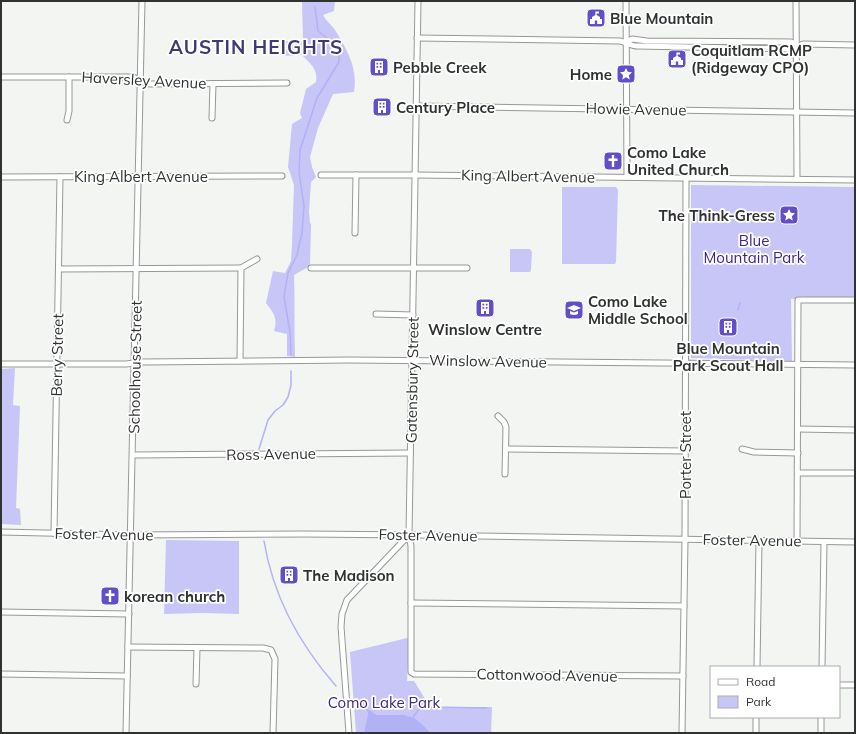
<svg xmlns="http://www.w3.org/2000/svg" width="856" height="734" font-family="Mulish,sans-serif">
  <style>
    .green { fill: #c7c6f6 }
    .water { fill: #b3b1f5 }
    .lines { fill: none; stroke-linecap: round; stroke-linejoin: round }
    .stream { stroke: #b3b1f5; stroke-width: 1.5 }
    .minor-casing { stroke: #959895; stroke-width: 7 }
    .minor { stroke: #fff; stroke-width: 5 }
    .labels { text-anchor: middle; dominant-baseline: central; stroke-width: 3.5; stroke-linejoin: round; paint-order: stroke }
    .poi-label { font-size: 15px; font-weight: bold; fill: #303231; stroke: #fff; text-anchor: start }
    .street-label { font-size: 15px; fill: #303231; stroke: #fff }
    .park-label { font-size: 15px; fill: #3a2686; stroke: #fff }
    .district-label { font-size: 19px; font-weight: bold; letter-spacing: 1px; fill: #3f3975; stroke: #fff }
  </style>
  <rect width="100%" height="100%" fill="#f2f5f2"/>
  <g class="green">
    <path d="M302,1H335L334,11L323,15C326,21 331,24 335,30C347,50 358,67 354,92L333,94L318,128L310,157L312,167L316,177L311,182L309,212L310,223L311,224L310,266L294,275C295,303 294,330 295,357L287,356V334L274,331C278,319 274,313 266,303L273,271L285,273L291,261L292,244L294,185L288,167L292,124L302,118L300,113L306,89L316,82C318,68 311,65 302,55L282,56L284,41L303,42Z"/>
    <path d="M691,185L855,187V299H791L792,361L691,358Z"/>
    <path d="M562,187H616L618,190L616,262L615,264H562Z"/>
    <path d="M510,249H530L532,252L531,270L530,272H510Z"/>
    <path d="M15,368L13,405L20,406L16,508L20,509L21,525L1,524V369Z"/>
    <path d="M166,540L239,541V614L203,613L164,614Z"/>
    <path d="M407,638L409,639L407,681H414L430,707H492L491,733H356L350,652Z"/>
  </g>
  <path class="water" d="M369,710L376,715H404L414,718L424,726L430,733H364L368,715V711Z"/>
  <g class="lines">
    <g class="stream">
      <path d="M738,310L740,303"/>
      <path d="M291,355L290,332L284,297L288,273L297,255L302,233L304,206L299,172L300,150L317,98L339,62V51L333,43L318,31L315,7"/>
      <path d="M259,449L268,420L275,411L283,405L288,397L291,385V371"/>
      <path d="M264,541C273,596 300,645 336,686"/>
      <path d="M356,701L365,707L368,711"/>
      <path d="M413,717L419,709L427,706L430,707L487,708"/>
    </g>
    <g class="minor-casing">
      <g id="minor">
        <path d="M418,1L409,535L411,546V672L414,674L683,676"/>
        <path d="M626,1L627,177"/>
        <path d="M796,1L797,179"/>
        <path d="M417,38L620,41C626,42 631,46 637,46L788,49L803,44L855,45"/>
        <path d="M627,42L632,39L647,41L791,42L796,45"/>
        <path d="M1,77H133L149,84L287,83"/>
        <path d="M416,106L855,113"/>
        <path d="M212,118L213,84"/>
        <path d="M67,120L69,111V77"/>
        <path d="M321,175H415L855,180"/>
        <path d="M1,177L282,176"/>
        <path d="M355,233L356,175"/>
        <path d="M311,268H467"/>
        <path d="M59,269L241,268"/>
        <path d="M376,314L413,315"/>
        <path d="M240,361L241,268L257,259"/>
        <path d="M1,364H126L143,362L350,360L855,365"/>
        <path d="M498,416L504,422L506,427L505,474"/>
        <path d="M798,429L855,430"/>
        <path d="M506,449L685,451"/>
        <path d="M742,449L754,452L798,453"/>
        <path d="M133,455L410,453"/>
        <path d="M798,473H855"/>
        <path d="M1,532L131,535L304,534L417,535L855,542"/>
        <path d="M54,533L60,177"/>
        <path d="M797,541L798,300H855"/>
        <path d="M411,603L684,606"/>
        <path d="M1,612L129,614"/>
        <path d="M128,647L263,648L271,650L275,659L273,733"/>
        <path d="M757,667L759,541"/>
        <path d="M822,667L824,542"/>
        <path d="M1,674L127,676"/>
        <path d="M196,684L197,648"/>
        <path d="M839,685H855"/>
        <path d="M126,733L142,1"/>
        <path d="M349,733L341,627L342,614L347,600L409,535"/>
        <path d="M682,733L685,539L686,178"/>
        <path d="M756,733V717"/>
        <path d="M821,733V717"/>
      </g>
    </g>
    <use href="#minor" class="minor"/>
  </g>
  <defs>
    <g id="civic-square" transform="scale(1)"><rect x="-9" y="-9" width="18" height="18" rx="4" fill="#624fc8" stroke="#fff"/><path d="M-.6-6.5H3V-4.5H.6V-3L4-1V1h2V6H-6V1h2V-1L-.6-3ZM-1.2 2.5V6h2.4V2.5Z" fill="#fff"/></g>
    <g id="building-square" transform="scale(1)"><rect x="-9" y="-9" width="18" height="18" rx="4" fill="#624fc8" stroke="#fff"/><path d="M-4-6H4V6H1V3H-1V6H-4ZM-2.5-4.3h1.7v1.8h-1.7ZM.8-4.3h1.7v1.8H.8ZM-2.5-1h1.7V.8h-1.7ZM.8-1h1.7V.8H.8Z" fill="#fff"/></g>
    <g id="sight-square" transform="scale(1)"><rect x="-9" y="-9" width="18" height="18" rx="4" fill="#624fc8" stroke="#fff"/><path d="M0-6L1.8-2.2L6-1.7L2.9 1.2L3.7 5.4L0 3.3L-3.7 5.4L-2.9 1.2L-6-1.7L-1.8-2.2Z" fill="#fff"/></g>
    <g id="church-square" transform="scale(1)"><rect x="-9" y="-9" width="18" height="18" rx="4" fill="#624fc8" stroke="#fff"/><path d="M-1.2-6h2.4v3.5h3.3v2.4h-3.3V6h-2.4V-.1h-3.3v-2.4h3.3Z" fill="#fff"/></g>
    <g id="school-square" transform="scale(1)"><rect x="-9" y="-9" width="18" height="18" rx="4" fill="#624fc8" stroke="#fff"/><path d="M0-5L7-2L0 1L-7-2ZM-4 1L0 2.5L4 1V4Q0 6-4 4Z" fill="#fff"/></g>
  </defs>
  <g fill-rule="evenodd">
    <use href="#civic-square" x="596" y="18"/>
    <use href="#civic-square" x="677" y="59"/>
    <use href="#building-square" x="379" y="67"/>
    <use href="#sight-square" x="626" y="74"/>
    <use href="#building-square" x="382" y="107"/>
    <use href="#church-square" x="613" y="161"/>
    <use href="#sight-square" x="789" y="215"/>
    <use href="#building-square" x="485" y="308"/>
    <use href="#school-square" x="574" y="310"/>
    <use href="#building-square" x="728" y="327"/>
    <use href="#building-square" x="289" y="575"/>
    <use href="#church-square" x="110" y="596"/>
  </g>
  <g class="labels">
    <g class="poi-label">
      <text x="610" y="18">Blue Mountain</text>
      <text x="691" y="50">Coquitlam RCMP<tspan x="691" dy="17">(Ridgeway CPO)</tspan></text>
      <text x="393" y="67">Pebble Creek</text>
      <text x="612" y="74" text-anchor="end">Home</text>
      <text x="396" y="107">Century Place</text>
      <text x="627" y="152">Como Lake<tspan x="627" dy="17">United Church</tspan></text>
      <text x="775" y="215" text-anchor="end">The Think-Gress</text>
      <text x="588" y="301">Como Lake<tspan x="588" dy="17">Middle School</tspan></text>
      <text x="485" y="329" text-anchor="middle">Winslow Centre</text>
      <text x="728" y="348" text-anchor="middle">Blue Mountain<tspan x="728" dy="17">Park Scout Hall</tspan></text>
      <text x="303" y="575">The Madison</text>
      <text x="124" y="596">korean church</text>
    </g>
    <g class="street-label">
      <text transform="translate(144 80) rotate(3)">Haversley Avenue</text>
      <text transform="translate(636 109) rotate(1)">Howie Avenue</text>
      <text x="141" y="176">King Albert Avenue</text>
      <text transform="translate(528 176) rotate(1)">King Albert Avenue</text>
      <text transform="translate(57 355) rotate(-89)">Berry Street</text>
      <text transform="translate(488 361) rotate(1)">Winslow Avenue</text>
      <text transform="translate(135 367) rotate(-89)">Schoolhouse Street</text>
      <text transform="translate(412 380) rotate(-89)">Gatensbury Street</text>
      <text transform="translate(271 454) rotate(-1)">Ross Avenue</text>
      <text transform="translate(685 455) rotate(-90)">Porter Street</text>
      <text transform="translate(104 534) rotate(1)">Foster Avenue</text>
      <text transform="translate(428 535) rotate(1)">Foster Avenue</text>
      <text transform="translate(752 540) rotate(1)">Foster Avenue</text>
      <text transform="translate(547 675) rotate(1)">Cottonwood Avenue</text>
    </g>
    <g class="park-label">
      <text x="754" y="240">Blue<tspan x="754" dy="17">Mountain Park</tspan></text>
      <text x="384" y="702">Como Lake Park</text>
    </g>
    <g class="district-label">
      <text x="256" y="47">AUSTIN HEIGHTS</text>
    </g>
  </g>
  <rect width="856" height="734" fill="none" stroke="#303231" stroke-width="4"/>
  <rect x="710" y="666" width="130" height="52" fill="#ffffff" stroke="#acadad"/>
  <rect x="718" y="679" width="20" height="6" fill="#ffffff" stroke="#acadad"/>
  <text x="746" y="686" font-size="12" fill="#303231">Road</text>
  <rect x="718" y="696" width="20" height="12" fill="#c7c6f6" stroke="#acadad"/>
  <text x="746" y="706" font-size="12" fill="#303231">Park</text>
</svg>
